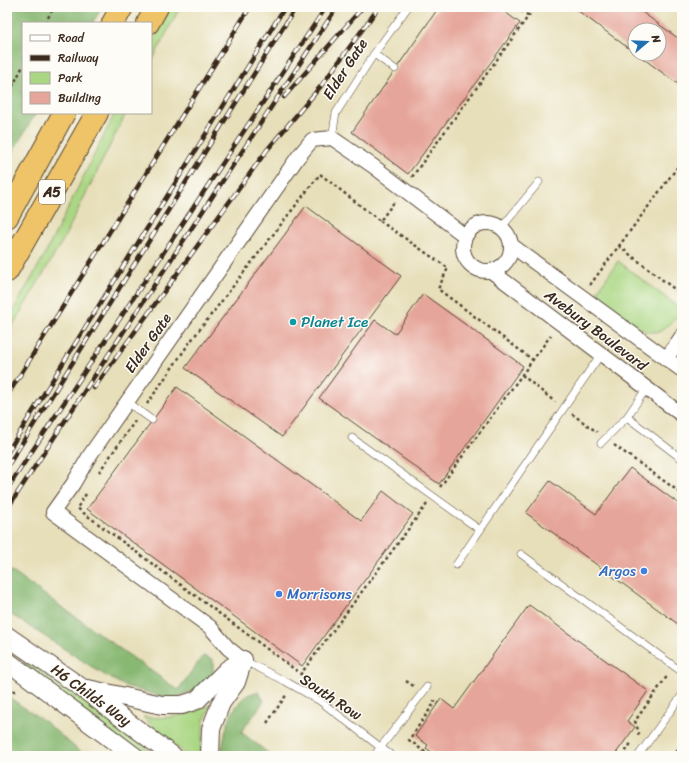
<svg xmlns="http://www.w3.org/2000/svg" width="689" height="763" font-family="Sriracha,sans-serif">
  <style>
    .green { fill: #abd784; stroke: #738051 }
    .forest { fill: #88b872; stroke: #627148 }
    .building { fill: #e6a59a }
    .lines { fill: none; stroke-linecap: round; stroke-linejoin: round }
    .service-casing { stroke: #554535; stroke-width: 8 }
    .minor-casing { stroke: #554535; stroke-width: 16 }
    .tertiary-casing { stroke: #554535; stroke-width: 20 }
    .trunk-casing { stroke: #554535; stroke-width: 24 }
    .path { stroke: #554535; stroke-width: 2.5; stroke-dasharray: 3 3; stroke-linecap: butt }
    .service { stroke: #fff; stroke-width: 7 }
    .minor { stroke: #fff; stroke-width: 14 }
    .tertiary { stroke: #fff; stroke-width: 18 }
    .trunk { stroke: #efc469; stroke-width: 22 }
    .rail-casing { stroke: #3b2a1e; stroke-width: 4.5 }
    .rail { stroke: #fdfcf7; stroke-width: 3; stroke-dasharray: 9; stroke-linecap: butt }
    .culture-dot { fill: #0f9aa8; stroke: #fdfcf7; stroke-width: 1.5 }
    .shop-dot { fill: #3f7fe0; stroke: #fdfcf7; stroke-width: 1.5 }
    .labels { text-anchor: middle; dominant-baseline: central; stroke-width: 3; stroke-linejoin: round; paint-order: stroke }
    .shield { fill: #fdfcf7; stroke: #75695f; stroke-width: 1 }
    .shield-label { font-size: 14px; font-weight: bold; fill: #3b2a1e }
    .street-label { font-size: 15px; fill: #3b2a1e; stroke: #fdfcf7 }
    .culture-label { font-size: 15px; fill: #0d838f; stroke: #fdfcf7; text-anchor: start }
    .shop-label { font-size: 15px; fill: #366cbe; stroke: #fdfcf7; text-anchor: end }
  </style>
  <rect width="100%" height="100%" fill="#fdfcf7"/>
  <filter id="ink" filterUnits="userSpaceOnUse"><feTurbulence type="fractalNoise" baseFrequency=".025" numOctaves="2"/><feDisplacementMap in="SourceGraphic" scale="8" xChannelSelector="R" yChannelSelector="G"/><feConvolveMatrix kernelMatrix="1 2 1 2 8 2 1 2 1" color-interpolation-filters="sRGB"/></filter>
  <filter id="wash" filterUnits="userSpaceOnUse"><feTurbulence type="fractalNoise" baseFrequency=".012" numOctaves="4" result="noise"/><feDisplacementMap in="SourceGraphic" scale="16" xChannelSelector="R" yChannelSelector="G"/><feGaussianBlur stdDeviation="0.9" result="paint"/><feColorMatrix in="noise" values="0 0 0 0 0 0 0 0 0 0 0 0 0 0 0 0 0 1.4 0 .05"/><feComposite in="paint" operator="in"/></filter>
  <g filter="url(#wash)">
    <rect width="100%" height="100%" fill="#e7dfba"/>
    <g class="green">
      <path d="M171,7H180L151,63V45Z"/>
      <path d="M115,113H126L62,242L7,335V322L46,252Z"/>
      <path d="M618,261L682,310L669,325L659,332H647L607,305L596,293Z"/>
      <path d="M28,657L127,732L156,756H142L23,665Z"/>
      <path d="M211,705L204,720L200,756H187L143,717C174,719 183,716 211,705Z"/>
    </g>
    <g class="forest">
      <path d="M11,7H103L92,23H23V113H36L7,161V13Z"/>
      <path d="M7,568L178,690L203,656L213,660V673L197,689L171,699L142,691L123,685L103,674L7,612Z"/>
      <path d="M258,691L264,701L241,732L272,756H222C222,738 230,707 246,696C249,694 254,693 258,691Z"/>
      <path d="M7,696L44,721L85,756H7Z"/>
    </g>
    <g id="blocks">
      <g class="building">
        <path d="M439,7H498L520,23L408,174L352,132Z"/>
        <path d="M573,7H635L682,41V87L637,54H659V30H635V53Z"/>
        <path d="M306,206L401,276L282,437L185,368Z"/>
        <path d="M423,294L523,366L439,484L319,398L375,320L395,334Z"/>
        <path d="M177,387L361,521L383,491L413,514L302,666L87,509Z"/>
        <path d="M630,468L682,506V627L526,513L550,481L596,514Z"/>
        <path d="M529,605L648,691L627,721L635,727L614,756H437L426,748L428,745L415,736L441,699L454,709Z"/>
      </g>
    </g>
  </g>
  <g filter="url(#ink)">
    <use href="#blocks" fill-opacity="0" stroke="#554535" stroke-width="1"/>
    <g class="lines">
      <g class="service-casing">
        <g id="service">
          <path d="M374,54L395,69"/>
          <path d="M332,138L336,113L374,54L408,7"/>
          <path d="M502,227L539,182"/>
          <path d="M127,402L152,420"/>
          <path d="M627,417L682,459"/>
          <path d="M352,438L480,530"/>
          <path d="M601,443L627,417L646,389"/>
          <path d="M521,554L682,672"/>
          <path d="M456,565L601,354"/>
          <path d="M243,660L285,681L320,701L392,756"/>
          <path d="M374,756L427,687"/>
          <path d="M638,756L682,695"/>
        </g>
      </g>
      <g class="minor-casing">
        <g id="minor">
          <circle cx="487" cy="247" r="24"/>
          <path d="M511,245L682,370"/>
          <path d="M491,271L682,415"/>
          <path d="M666,359L682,336"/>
          <path d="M243,660L228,648L210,627L53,512L73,484L90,455L298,157L312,140L332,138L373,166L465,236"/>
        </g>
      </g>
      <g class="tertiary-casing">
        <g id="tertiary">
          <path d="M7,636L82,688L173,756"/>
          <path d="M7,661L134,756"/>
          <path d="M88,689L162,705H182L197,700L227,670L243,660"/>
          <path d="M210,756L211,729L221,703L236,682L243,660"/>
        </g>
      </g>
      <g class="trunk-casing">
        <g id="trunk">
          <path d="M113,23L122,7"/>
          <path d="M148,23L157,7"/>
          <path d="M7,217L64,113"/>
          <path d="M7,271L97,113"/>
        </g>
      </g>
      <g class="path">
        <path d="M516,7L529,16"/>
        <path d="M678,7L682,10"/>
        <path d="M45,23L54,7"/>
        <path d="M7,97L23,66"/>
        <path d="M412,177L535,7"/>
        <path d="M380,221L448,268L438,289L533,360"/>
        <path d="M619,246L682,295"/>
        <path d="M590,285L682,161"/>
        <path d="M522,375L555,402"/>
        <path d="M147,404L190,342L320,174L380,221L395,201"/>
        <path d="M572,414L597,432"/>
        <path d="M614,445L682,494"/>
        <path d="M99,472L135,421"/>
        <path d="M440,487L551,335"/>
        <path d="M86,494L77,508L301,674"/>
        <path d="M300,675L427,504"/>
        <path d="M406,681L415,687"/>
        <path d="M7,691H19"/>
        <path d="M267,723L287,694"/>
        <path d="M638,735L639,733L635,721L668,675"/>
        <path d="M430,756L409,740L435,702L432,700"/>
        <path d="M622,756L632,742"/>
        <path d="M673,756L682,744"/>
      </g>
      <use href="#service" class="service"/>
      <use href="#minor" class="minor"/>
      <use href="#tertiary" class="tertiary"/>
      <use href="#trunk" class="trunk"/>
      <g class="rail-casing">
        <g id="rail">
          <path d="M284,97L363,7"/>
          <path d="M94,388L267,150L321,86L379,7"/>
          <path d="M7,396L250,7"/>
          <path d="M7,453L285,7"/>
          <path d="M7,467L296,7"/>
          <path d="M7,489L326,7"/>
          <path d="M7,509L337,7"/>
        </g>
      </g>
      <use href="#rail" class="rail"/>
    </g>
  </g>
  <circle class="culture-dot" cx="293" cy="322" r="4"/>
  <g class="shop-dot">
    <circle cx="644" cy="571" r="4"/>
    <circle cx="279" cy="594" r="4"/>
  </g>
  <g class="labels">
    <rect class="shield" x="39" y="180" width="26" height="24" rx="3"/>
    <g class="shield-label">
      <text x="52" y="192">A5</text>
    </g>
    <g class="street-label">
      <text transform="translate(345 69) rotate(-57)">Elder Gate</text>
      <text transform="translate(596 330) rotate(37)">Avebury Boulevard</text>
      <text transform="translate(148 343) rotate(-55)">Elder Gate</text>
      <text transform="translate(91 695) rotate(36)">H6 Childs Way</text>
      <text transform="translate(331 697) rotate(34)">South Row</text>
    </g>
    <g class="culture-label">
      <text x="301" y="322">Planet Ice</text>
    </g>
    <g class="shop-label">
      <text x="636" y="571">Argos</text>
      <text x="287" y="594" text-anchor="start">Morrisons</text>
    </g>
  </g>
  <rect width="689" height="763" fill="none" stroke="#fdfcf7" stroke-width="24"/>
  <rect x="22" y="22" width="130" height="92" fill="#fdfcf7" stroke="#afa8a0"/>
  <rect x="30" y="35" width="20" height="6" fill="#ffffff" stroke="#afa8a0"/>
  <text x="58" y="42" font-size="12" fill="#3b2a1e">Road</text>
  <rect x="30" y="55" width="20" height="6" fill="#3b2a1e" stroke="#afa8a0"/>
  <text x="58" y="62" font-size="12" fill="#3b2a1e">Railway</text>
  <rect x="30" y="72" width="20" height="12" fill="#abd784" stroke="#afa8a0"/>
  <text x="58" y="82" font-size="12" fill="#3b2a1e">Park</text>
  <rect x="30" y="92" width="20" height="12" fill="#e6a59a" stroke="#afa8a0"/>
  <text x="58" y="102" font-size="12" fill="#3b2a1e">Building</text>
  <g transform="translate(647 42) rotate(71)"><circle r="19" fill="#fdfcf7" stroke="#afa8a0"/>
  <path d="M0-3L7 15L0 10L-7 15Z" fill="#1f6fb2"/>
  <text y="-6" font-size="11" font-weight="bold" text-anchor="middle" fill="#3b2a1e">N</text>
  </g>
</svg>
